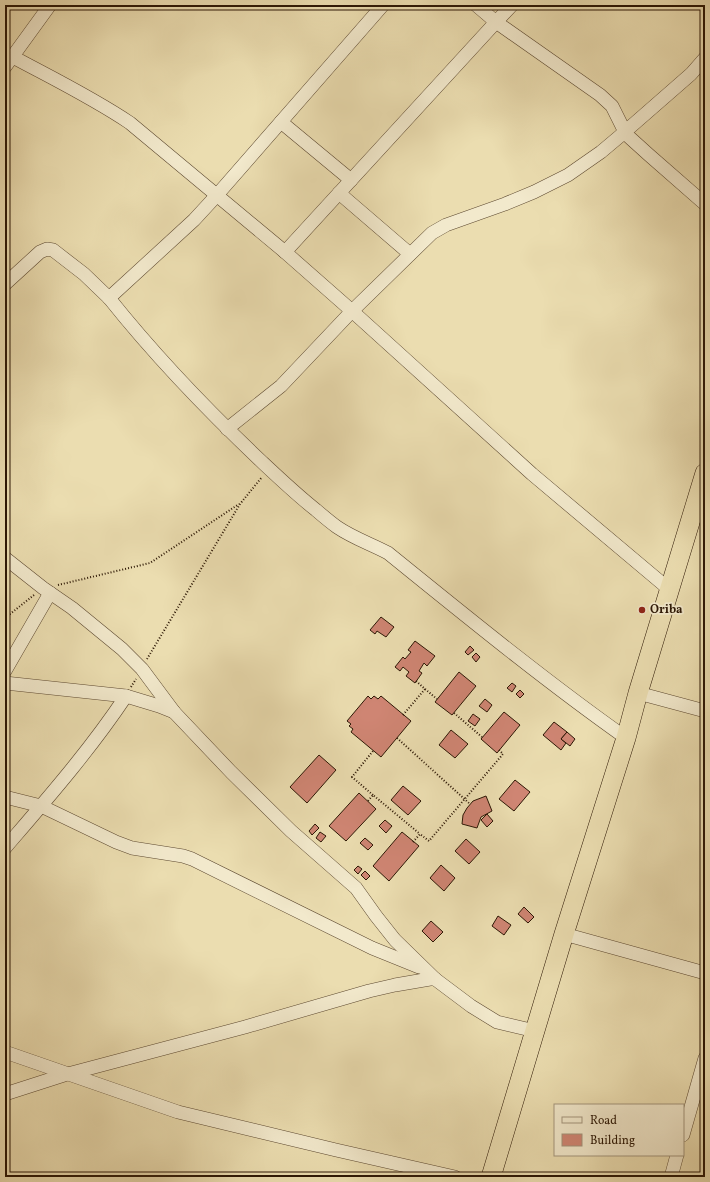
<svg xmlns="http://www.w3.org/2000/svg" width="710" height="1182" font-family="Vollkorn,serif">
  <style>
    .building { fill: #cf8573; stroke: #2c1705 }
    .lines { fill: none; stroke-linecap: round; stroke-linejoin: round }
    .minor-casing { stroke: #5c4830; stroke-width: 14 }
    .highway-casing { stroke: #2c1705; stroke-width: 20 }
    .path { stroke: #2c1705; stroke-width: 2; stroke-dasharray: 1 2; stroke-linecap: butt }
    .minor { stroke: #f2e9cc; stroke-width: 13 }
    .highway { stroke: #ebddb0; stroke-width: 19 }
    .poi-dot { fill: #8f2418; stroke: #f2e9cc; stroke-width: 1.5 }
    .labels { text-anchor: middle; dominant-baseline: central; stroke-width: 3.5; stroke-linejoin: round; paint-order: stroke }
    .poi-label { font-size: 12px; font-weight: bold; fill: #2c1705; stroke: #f2e9cc; text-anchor: start }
  </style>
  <rect width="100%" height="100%" fill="#ebddb0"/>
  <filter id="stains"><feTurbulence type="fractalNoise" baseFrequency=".005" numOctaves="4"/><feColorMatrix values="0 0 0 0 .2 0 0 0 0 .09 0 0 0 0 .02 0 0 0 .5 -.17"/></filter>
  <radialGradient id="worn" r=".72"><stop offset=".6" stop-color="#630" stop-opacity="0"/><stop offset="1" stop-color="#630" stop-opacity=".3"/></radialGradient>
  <g class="building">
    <path d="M381,617L394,627L386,637L377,631L375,634L370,630Z"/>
    <path d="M415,641L435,656L427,666L424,663L419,671L422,673L415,683L406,676L409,672L403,667L400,671L395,667L403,657L405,659L411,652L408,650Z"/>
    <path d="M470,646L474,650L468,655L465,652Z"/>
    <path d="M476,653L480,657L476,662L472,657Z"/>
    <path d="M459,672L476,686L452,715L435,702Z"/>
    <path d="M512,683L516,686L512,692L507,688Z"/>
    <path d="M520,690L524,694L520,698L516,694Z"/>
    <path d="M368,696L371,699L374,696L378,699L381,696L411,721L381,757L351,732L353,729L349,726L351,724L347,721Z"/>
    <path d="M485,699L492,705L487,712L479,706Z"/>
    <path d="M504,712L520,725L497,753L481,739Z"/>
    <path d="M473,714L480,719L475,726L468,721Z"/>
    <path d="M554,722L567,732L561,739L566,743L561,750L543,735Z"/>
    <path d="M451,730L468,744L455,758L439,745Z"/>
    <path d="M567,732L575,739L570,746L561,739Z"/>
    <path d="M319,755L336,770L307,803L290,787Z"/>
    <path d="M515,780L530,792L514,811L499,799Z"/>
    <path d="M403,786L421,801L408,815L391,800Z"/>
    <path d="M359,793L376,809L346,841L329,826Z"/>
    <path d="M486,796L492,811L481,817L477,828L462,824L463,815L467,808L473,801Z"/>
    <path d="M487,814L493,821L487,827L481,820Z"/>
    <path d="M385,820L392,826L386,833L379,826Z"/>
    <path d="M315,824L319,828L312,835L309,831Z"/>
    <path d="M320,832L326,836L321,842L316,838Z"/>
    <path d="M402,832L419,846L389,881L373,866Z"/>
    <path d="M365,838L373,845L368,850L360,843Z"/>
    <path d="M466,839L480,852L469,864L455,851Z"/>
    <path d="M441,865L455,878L444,891L430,878Z"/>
    <path d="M358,866L362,869L358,874L354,870Z"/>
    <path d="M365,871L370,876L366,880L361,875Z"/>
    <path d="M524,907L534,917L528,923L518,914Z"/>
    <path d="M498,916L511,925L504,935L492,926Z"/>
    <path d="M431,921L443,932L433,942L422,931Z"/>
  </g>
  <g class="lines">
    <g class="minor-casing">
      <g id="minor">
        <path d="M476,5L496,22L512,5"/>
        <path d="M5,54L13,57C52,78 93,98 130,123L285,252L352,311L532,474L670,590"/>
        <path d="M5,67L50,5"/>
        <path d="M281,122L351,180"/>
        <path d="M339,193L410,254"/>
        <path d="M285,252L496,22L600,95L612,106L625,132L628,136L649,155L705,204"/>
        <path d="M5,284L40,252L47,249L53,250L84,274L109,298L194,220L217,195L383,5"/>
        <path d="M109,298C156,357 207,410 262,462C279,478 297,495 316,510C323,516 330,522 337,527C353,538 371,544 388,553C466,616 544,680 626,738"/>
        <path d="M227,429L281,386L352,311L432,233L446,225L505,204L534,192L568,175L601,152L620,136L691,74L705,58"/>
        <path d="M5,558L43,588L72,608L122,649L142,669L174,712"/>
        <path d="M5,671L50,593"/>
        <path d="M5,683L126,696L159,706L174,712L231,772L291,831L356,888L376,916L395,940L435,979"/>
        <path d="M638,693L705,711"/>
        <path d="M5,797L41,806L116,842L132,848L183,856L192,859L372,948L419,967"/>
        <path d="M5,848C47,799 90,750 126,696"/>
        <path d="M564,934L705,973"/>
        <path d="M5,1052L178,1112L336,1150L455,1177"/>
        <path d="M5,1094L64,1075L245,1027L369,991L395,985L430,979H435L471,1006L497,1022L535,1031"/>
        <path d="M683,1135L705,1058"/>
        <path d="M671,1177L677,1155"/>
      </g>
    </g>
    <g class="highway-casing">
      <path id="highway" d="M491,1177L564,934L626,738L638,693L705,473"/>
    </g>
    <g class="path">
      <path d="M58,585L150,563L239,504"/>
      <path d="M5,618L34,595"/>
      <path d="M147,659L240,504L262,477"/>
      <path d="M131,687L136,679"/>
      <path d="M425,689L437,699"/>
      <path d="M454,713L482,737"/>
      <path d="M403,715L425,689L416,681"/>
      <path d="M397,738L470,804"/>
      <path d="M373,795L352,777L373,751"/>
      <path d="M368,801L373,795L420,834"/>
      <path d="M413,842L420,834L429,841L503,754L499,750"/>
    </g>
    <use href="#minor" class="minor"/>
    <use href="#highway" class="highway"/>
  </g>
  <circle class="poi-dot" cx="642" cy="610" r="4"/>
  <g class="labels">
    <g class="poi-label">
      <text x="650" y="610">Oriba</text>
    </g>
  </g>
  <rect width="710" height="1182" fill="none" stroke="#ebddb0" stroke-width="20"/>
  <rect x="6" y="6" width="698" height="1170" fill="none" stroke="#2c1705" stroke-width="2"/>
  <rect x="10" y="10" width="690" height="1162" fill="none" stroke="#2c1705"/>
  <rect x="554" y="1104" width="130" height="52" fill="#f2e9cc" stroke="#a3957c"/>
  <rect x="562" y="1117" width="20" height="6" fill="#f2e9cc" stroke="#a3957c"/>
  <text x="590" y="1124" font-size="12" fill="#2c1705">Road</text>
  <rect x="562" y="1134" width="20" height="12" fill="#cf8573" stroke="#a3957c"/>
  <text x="590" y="1144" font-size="12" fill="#2c1705">Building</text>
  <rect width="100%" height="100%" filter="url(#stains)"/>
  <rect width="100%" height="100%" fill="url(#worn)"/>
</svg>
